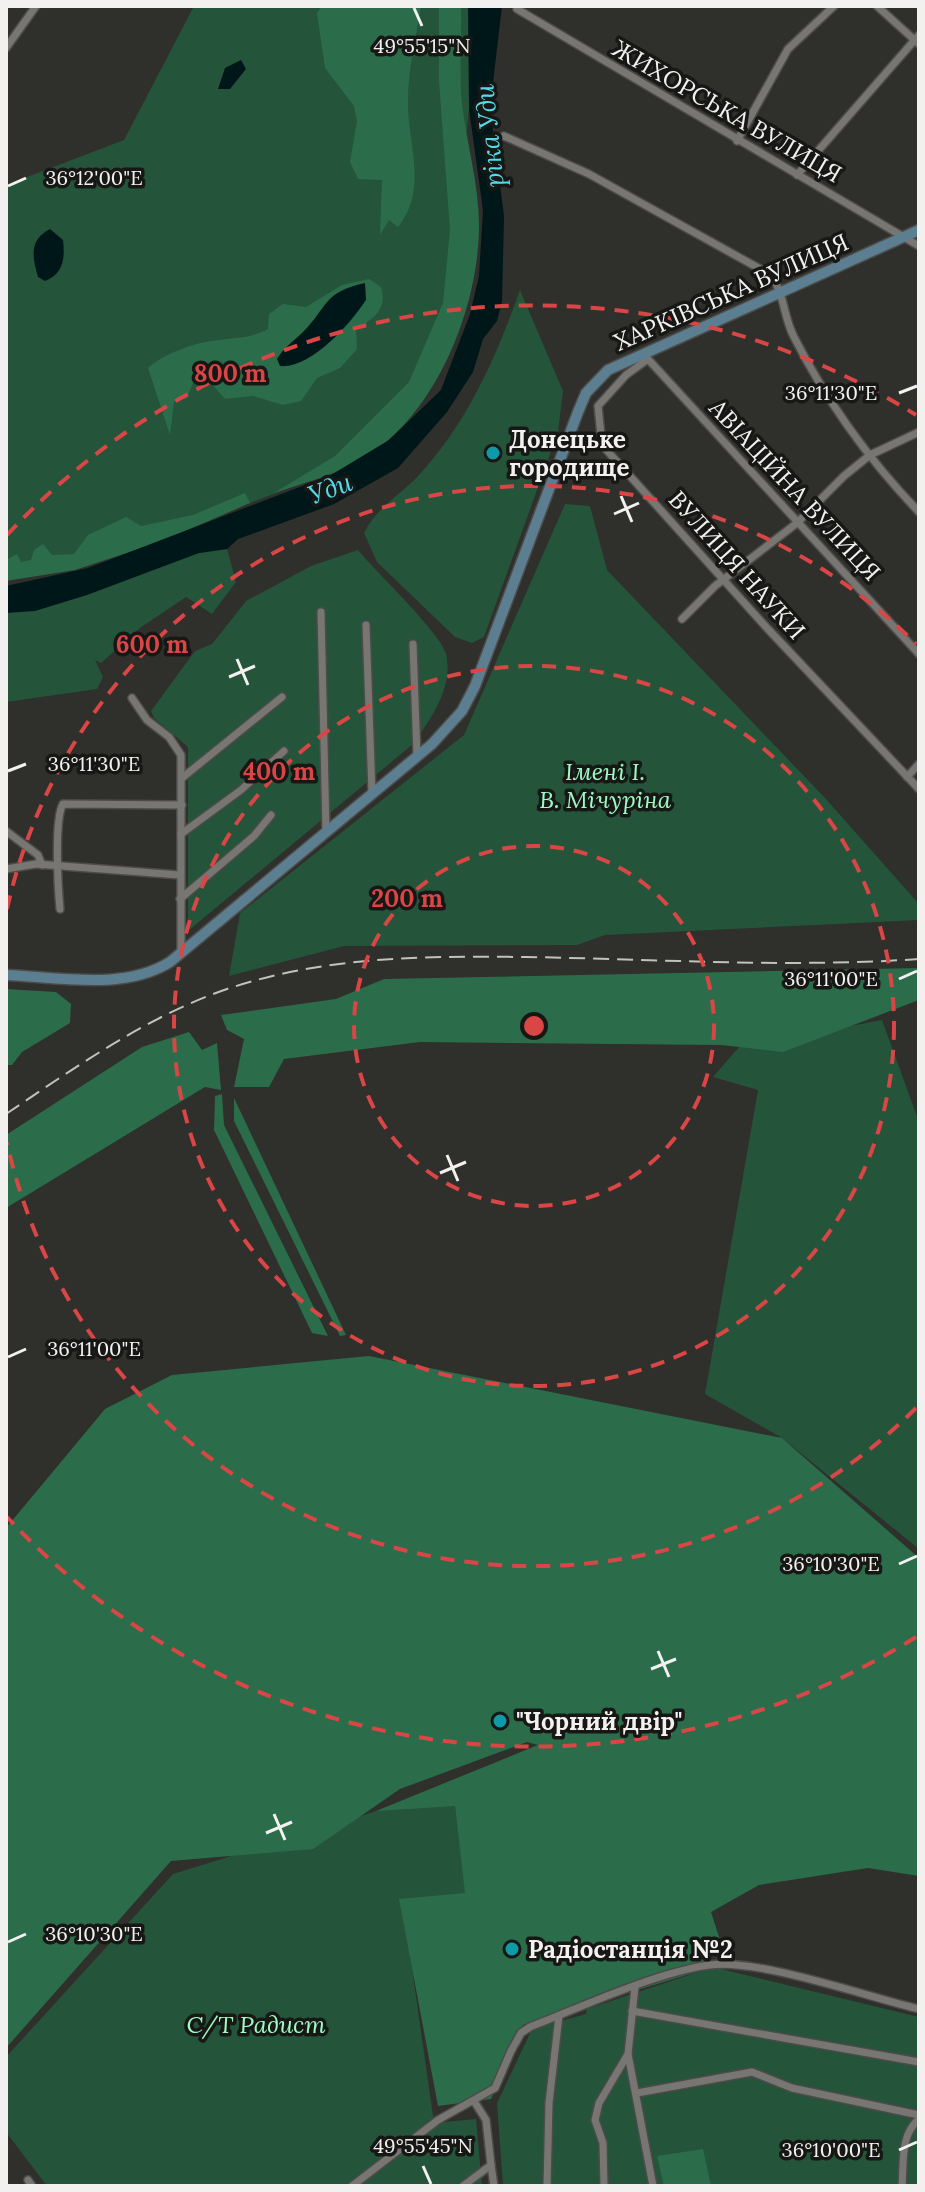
<svg xmlns="http://www.w3.org/2000/svg" width="925" height="2192" font-family="Lora,serif">
  <style>
    .green { fill: #24543a }
    .forest { fill: #2b6d4a }
    .water { fill: #00171a }
    .lines { fill: none; stroke-linecap: round; stroke-linejoin: round }
    .street-casing { stroke: #4c4b49; stroke-width: 10 }
    .secondary-casing { stroke: #4c4b49; stroke-width: 13 }
    .street { stroke: #777672; stroke-width: 7 }
    .secondary { stroke: #5c7e91; stroke-width: 10 }
    .rail { stroke: #c1c1be; stroke-width: 2; stroke-dasharray: 16 8; stroke-linecap: butt }
    .ticks { fill: none; stroke: #f2f1ef; stroke-width: 3 }
    .ring { fill: none; stroke: #da4646; stroke-width: 4; stroke-dasharray: 14 10 }
    .culture-dot { fill: #0f9aa8; stroke: #171715; stroke-width: 3 }
    .labels { text-anchor: middle; dominant-baseline: central; stroke-width: 7; stroke-linejoin: round; paint-order: stroke }
    .street-label { font-size: 24px; fill: #f2f1ef; stroke: #171715 }
    .poi-label { font-size: 24px; font-weight: bold; fill: #f2f1ef; stroke: #171715; text-anchor: start }
    .park-label { font-size: 24px; font-style: italic; fill: #9cfbc3; stroke: #171715 }
    .water-label { font-size: 26px; font-style: italic; fill: #51dcea; stroke: #171715 }
    .ticks-label { font-size: 20px; text-anchor: middle; fill: #f2f1ef; stroke: #171715; stroke-width: 7; stroke-linejoin: round; paint-order: stroke }
    .centre { fill: #da4646; stroke: #171715; stroke-width: 4 }
    .ring-label { font-size: 24px; text-anchor: middle; font-weight: bold; fill: #da4646; stroke: #171715; stroke-width: 7; stroke-linejoin: round; paint-order: stroke }
  </style>
  <rect width="100%" height="100%" fill="#2f2f2b"/>
  <g class="green">
    <path d="M194,6H469V109L448,309L403,400L331,472L250,503L6,578V185L124,140Z"/>
    <path d="M520,290L563,391L558,432L484,637L472,643L455,637L377,562L364,533C377,507 399,496 419,475C468,422 496,357 520,290Z"/>
    <path d="M565,504L590,506L607,570L825,798L919,904V920L605,935L577,945L344,946L229,976L240,913L464,735Z"/>
    <path d="M227,549L236,582L212,614L186,597L140,628L101,663L95,660L103,677L97,689L6,702V611L199,553Z"/>
    <path d="M358,550C375,571 441,633 446,654C454,687 431,719 413,744L188,931V747L154,718L151,711L195,651L212,644L246,601L311,566Z"/>
    <path d="M882,1020L919,1122V1549L782,1438L705,1394L758,1090L713,1077L739,1047Z"/>
    <path d="M399,1804L455,1805L466,1897L403,1905L434,2123L476,2119L482,2186H47L6,2132V2057L173,1874Z"/>
    <path d="M713,1967L919,2017V2186H503L497,2103L532,2029L586,2014L587,2009Z"/>
  </g>
  <g class="forest">
    <path d="M322,6H421C416,37 408,69 408,100C407,143 429,189 398,227L389,220L380,235L382,180L358,179L350,162L357,121L354,106L325,68L317,13Z"/>
    <path d="M439,6H461C462,38 459,72 462,104C467,146 480,188 479,231C477,310 437,410 370,454C341,474 307,482 274,493L335,456L409,382L443,303L450,230L439,81Z"/>
    <path d="M369,279L381,287C388,310 373,318 356,330L357,349L340,368L317,378L301,401L283,405L253,396L225,399L204,375L195,378L187,398L174,402L170,435L148,368C165,353 196,342 219,340C239,337 249,339 268,329L269,314L283,304L306,307L342,285Z"/>
    <path d="M245,493L250,503L160,542L75,570L6,581V560L17,554L21,562L31,560L34,550L43,544L52,555L74,554L88,535L126,517L141,526L193,515Z"/>
    <path d="M919,968V1000L783,1052L721,1045L420,1042L284,1059L269,1087H234L244,1039L227,1030L221,1015L336,999L384,979Z"/>
    <path d="M6,989L56,992L71,1004L70,1023L22,1052L12,1065H6Z"/>
    <path d="M189,1032L202,1050L217,1043L221,1090L205,1087L6,1208V1135L142,1047Z"/>
    <path d="M222,1094L224,1125L328,1336L312,1333L214,1130L215,1096Z"/>
    <path d="M234,1098L346,1335L340,1336L234,1121Z"/>
    <path d="M369,1356L782,1438L919,1558V1876L868,1868L759,1885L711,1912L720,1940L703,1970L523,2025L491,2099L438,2106L399,1899L465,1893L455,1806L376,1811L538,1745L527,1742L400,1789L313,1849L171,1861L6,2048V1528L105,1409L172,1375Z"/>
    <path d="M703,2149L711,2186H664L657,2156Z"/>
  </g>
  <g class="water">
    <path d="M468,6H502L490,108L504,216L502,301L497,321L483,339L473,372L447,412L398,468L334,504L238,539L227,549L199,553L87,595L35,611L6,613V586L88,568L331,475L389,440L441,390L470,314L479,276L483,210L469,109Z"/>
    <path d="M241,60L246,69L230,89H218L225,68Z"/>
    <path d="M50,229L63,240C65,257 64,274 45,281L38,277C32,256 29,240 50,229Z"/>
    <path d="M365,283L366,300C350,324 311,369 280,366L277,359C285,346 293,342 303,332C328,307 323,292 365,283Z"/>
  </g>
  <g class="lines">
    <g class="street-casing">
      <g id="street">
        <path d="M877,6L919,44"/>
        <path d="M517,9L919,246"/>
        <path d="M6,48L36,6"/>
        <path d="M504,136L589,174L771,275C785,295 783,316 794,337C826,400 870,461 919,512"/>
        <path d="M737,141L788,49L834,6"/>
        <path d="M797,175L919,35"/>
        <path d="M647,358L919,654"/>
        <path d="M648,359L626,375L598,406L602,445L767,628L919,789"/>
        <path d="M321,612L326,831"/>
        <path d="M682,619L715,586L797,523L844,476L870,455L919,432"/>
        <path d="M366,625L372,793"/>
        <path d="M413,644L417,756"/>
        <path d="M132,698L147,720L169,737L181,755V951"/>
        <path d="M907,777L919,764"/>
        <path d="M182,778L282,697"/>
        <path d="M6,831L38,855L42,865"/>
        <path d="M181,834L241,790L284,751"/>
        <path d="M6,869L36,864L180,875"/>
        <path d="M180,899L254,836L271,815"/>
        <path d="M60,909C58,889 54,819 63,804L182,805"/>
        <path d="M635,1987L628,2054L653,2186"/>
        <path d="M632,2011L919,2062"/>
        <path d="M637,2093L752,2072L792,2088L919,2115"/>
        <path d="M491,2165L494,2186"/>
        <path d="M28,2180L32,2186"/>
        <path d="M352,2186L438,2120L495,2088L511,2051L521,2033L530,2027C581,2007 657,1972 710,1965C757,1958 868,1997 919,2009"/>
        <path d="M463,2186L491,2165L486,2120L474,2101"/>
        <path d="M547,2186L549,2103L559,2016"/>
        <path d="M604,2186L603,2143L595,2120L599,2103L628,2054"/>
        <path d="M902,2186C904,2162 900,2135 919,2119"/>
      </g>
    </g>
    <g class="secondary-casing">
      <path id="secondary" d="M6,975C58,977 124,991 170,962L432,744L462,711L475,686L578,412L586,393L608,370L919,230"/>
    </g>
    <use href="#street" class="street"/>
    <use href="#secondary" class="secondary"/>
    <path class="rail" d="M6,1114C76,1067 146,1017 227,989C325,956 424,956 526,957C657,959 788,968 919,959"/>
  </g>
  <path class="ticks" d="M414,8L422,26M8,186L26,178M899,393L917,386M621,496L632,522M614,514L639,503M237,659L248,685M229,677L255,666M8,771L26,764M899,979L917,971M447,1155L458,1181M440,1173L466,1162M8,1357L26,1349M899,1564L917,1556M658,1651L669,1677M651,1669L676,1659M274,1814L285,1840M266,1833L292,1822M8,1942L26,1934M899,2150L917,2142M423,2166L431,2184"/>
  <g class="ring">
    <circle cx="534" cy="1026" r="180"/>
    <circle cx="534" cy="1026" r="360"/>
    <path d="M916 1408A540 540 0 0 1 7 1143M7 909A540 540 0 0 1 916 644"/>
    <path d="M916 1637A720 720 0 0 1 7 1517M7 535A720 720 0 0 1 916 415"/>
  </g>
  <g class="culture-dot">
    <circle cx="493" cy="453" r="8"/>
    <circle cx="500" cy="1721" r="8"/>
    <circle cx="512" cy="1949" r="8"/>
  </g>
  <g class="labels">
    <g class="street-label">
      <text transform="translate(727 111) rotate(30)">ЖИХОРСЬКА ВУЛИЦЯ</text>
      <text transform="translate(731 292) rotate(-24)">ХАРКІВСЬКА ВУЛИЦЯ</text>
      <text transform="translate(795 490) rotate(47)">АВІАЦІЙНА ВУЛИЦЯ</text>
      <text transform="translate(737 565) rotate(48)">ВУЛИЦЯ НАУКИ</text>
    </g>
    <g class="poi-label">
      <text x="509" y="439">Донецьке<tspan x="509" dy="28">городище</tspan></text>
      <text x="516" y="1721">"Чорний двір"</text>
      <text x="528" y="1949">Радiостанцiя №2</text>
    </g>
    <g class="park-label">
      <text x="605" y="771">Імені І.<tspan x="605" dy="28">В. Мічуріна</tspan></text>
      <text x="256" y="2024">С/Т Радист</text>
    </g>
    <g class="water-label">
      <text transform="translate(489 136) rotate(-96)">ріка Уди</text>
      <text transform="translate(330 488) rotate(-20)">Уди</text>
    </g>
  </g>
  <g class="ticks-label">
    <text x="422" y="53">49°55'15"N</text>
    <text x="94" y="185">36°12'00"E</text>
    <text x="831" y="400">36°11'30"E</text>
    <text x="94" y="771">36°11'30"E</text>
    <text x="831" y="986">36°11'00"E</text>
    <text x="94" y="1356">36°11'00"E</text>
    <text x="831" y="1571">36°10'30"E</text>
    <text x="94" y="1941">36°10'30"E</text>
    <text x="423" y="2153">49°55'45"N</text>
    <text x="831" y="2157">36°10'00"E</text>
  </g>
  <circle cx="534" cy="1026" r="12" class="centre"/>
  <g class="ring-label">
    <text x="230" y="382">800 m</text>
    <text x="152" y="653">600 m</text>
    <text x="279" y="780">400 m</text>
    <text x="407" y="907">200 m</text>
  </g>
  <rect width="925" height="2192" fill="none" stroke="#f2f1ef" stroke-width="16"/>
</svg>
